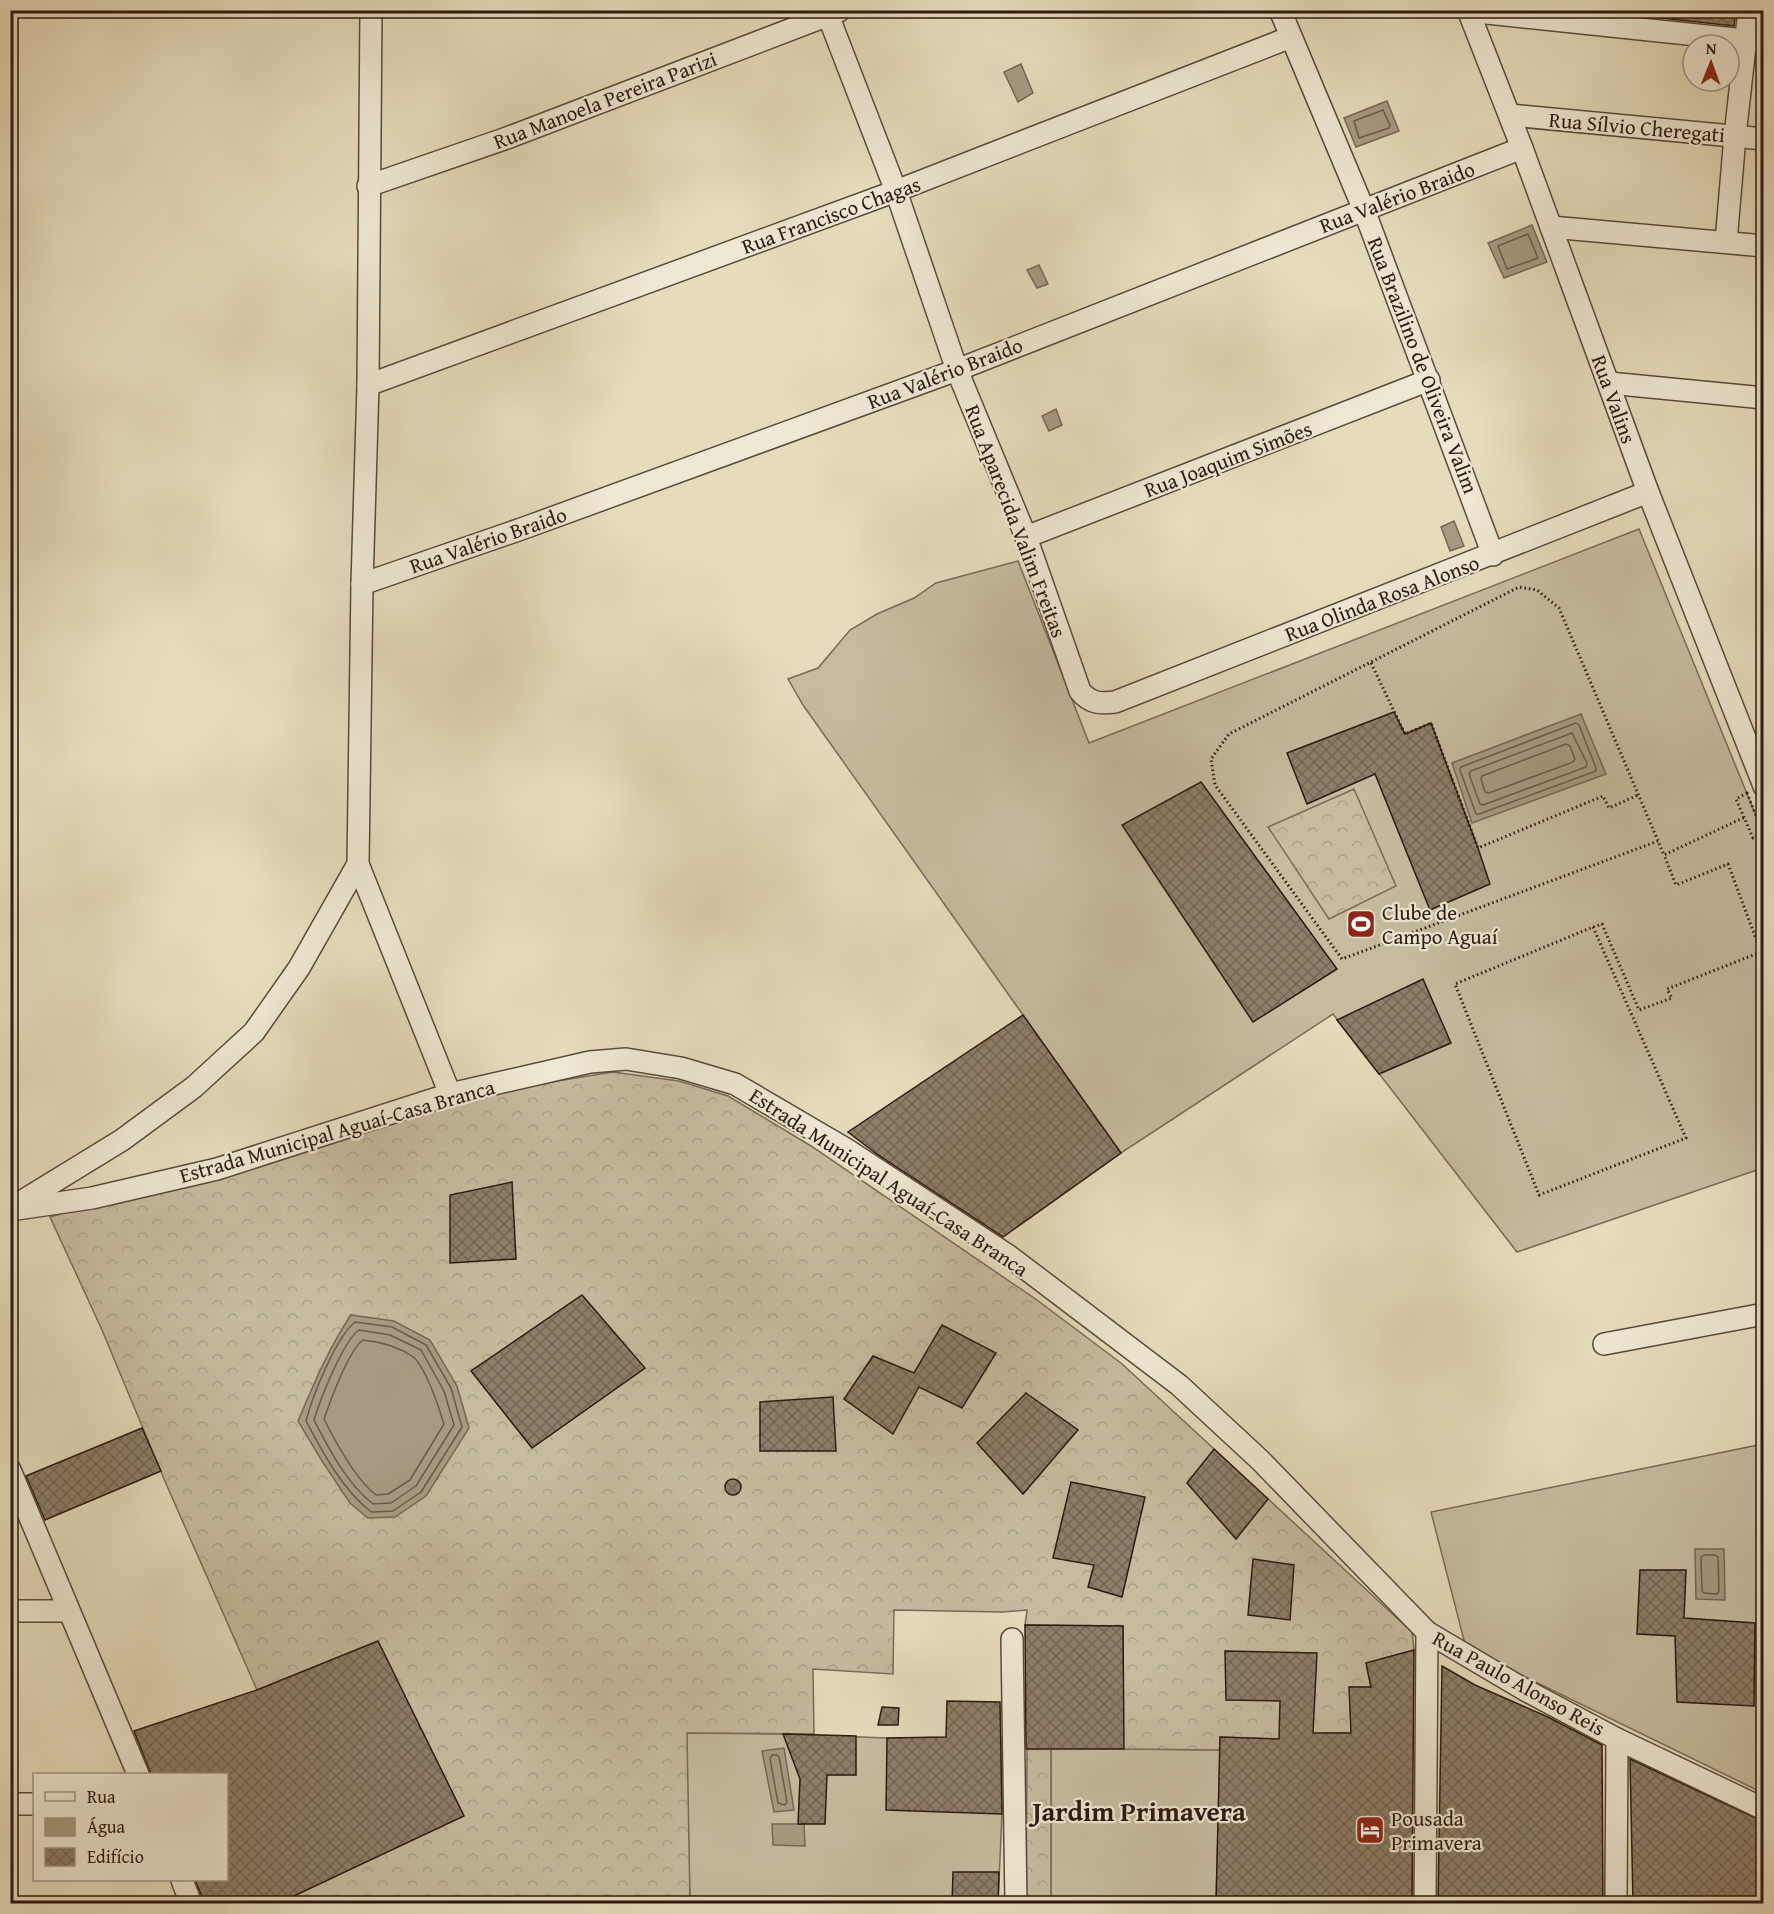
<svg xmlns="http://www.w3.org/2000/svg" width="1774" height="1914" font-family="'Gentium Book Plus',serif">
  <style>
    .grass { fill: #c6bb9f; stroke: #796a58; stroke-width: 1.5 }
    .forest { fill: url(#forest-crowns); stroke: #796a58; stroke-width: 1.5 }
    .water { fill: #a79a82; stroke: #766654; stroke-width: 1.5 }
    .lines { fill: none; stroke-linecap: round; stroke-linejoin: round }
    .shore { stroke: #6a5a49; stroke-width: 1.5 }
    .building { fill: url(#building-cross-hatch); stroke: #2c1910; stroke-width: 1.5 }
    .minor-casing { stroke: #5a4a3b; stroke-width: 24 }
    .path { stroke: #2c1910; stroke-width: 3; stroke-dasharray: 1.5 3; stroke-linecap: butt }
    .minor { stroke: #efe8d3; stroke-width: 21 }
    .labels { text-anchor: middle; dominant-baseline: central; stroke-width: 4.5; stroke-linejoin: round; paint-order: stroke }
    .street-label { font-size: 21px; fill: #2c1910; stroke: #efe8d3 }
    .poi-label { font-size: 21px; fill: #2c1910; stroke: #efe8d3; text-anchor: start }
    .district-label { font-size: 27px; font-weight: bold; fill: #2c1910; stroke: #efe8d3 }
  </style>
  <defs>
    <pattern id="forest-crowns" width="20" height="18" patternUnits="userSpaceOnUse" patternTransform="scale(1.5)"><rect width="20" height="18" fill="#c6bb9f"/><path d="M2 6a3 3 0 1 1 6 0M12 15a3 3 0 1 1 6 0" fill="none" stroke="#aaa088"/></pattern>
    <pattern id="building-cross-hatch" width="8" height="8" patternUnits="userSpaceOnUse" patternTransform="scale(1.5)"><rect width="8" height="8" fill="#8d7e69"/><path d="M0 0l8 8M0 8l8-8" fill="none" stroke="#736655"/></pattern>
  </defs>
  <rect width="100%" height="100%" fill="#e6dcbc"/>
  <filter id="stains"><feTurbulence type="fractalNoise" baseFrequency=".00333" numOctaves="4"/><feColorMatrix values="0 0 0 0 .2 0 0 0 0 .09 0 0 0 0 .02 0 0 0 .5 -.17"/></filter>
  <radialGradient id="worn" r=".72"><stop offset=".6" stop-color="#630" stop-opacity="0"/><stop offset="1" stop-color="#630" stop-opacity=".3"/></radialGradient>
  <g class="grass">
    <path d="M1639,529L1763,833V1168L1517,1252L1333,1014L1121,1153L803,705L788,679L818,668L850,630L877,614L914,598L936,583L1018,561L1089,743Z"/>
    <path d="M1763,1444V1793L1466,1648L1431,1512Z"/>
    <path d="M686,1733L783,1734L887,1738L1001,1737L1002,1814L998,1903H690Z"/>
    <path d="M1051,1748L1220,1750L1216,1903L1051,1904Z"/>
  </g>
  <g class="forest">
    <path d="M1541,11H1663L1662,22Z"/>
    <path d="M1354,789L1396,886L1329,919L1268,827Z"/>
    <path d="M613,1072L679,1081L728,1096L811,1146L1037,1300L1121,1363L1412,1632L1414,1650L1366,1663L1371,1687H1350L1351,1733H1324V1741L1220,1737V1750L1123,1749V1626L1025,1625L1027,1610L1002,1612L894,1610L893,1674L813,1669L814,1734L687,1733L690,1903H277L463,1816L378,1641L257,1690L167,1486L102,1330L50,1217L400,1117L532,1085Z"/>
    <path d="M1051,1748V1903L1026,1904L1027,1749Z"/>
  </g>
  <g class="water">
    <path d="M1021,64L1033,93L1018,102L1004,72Z"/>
    <path d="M1387,101L1399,131L1356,147L1344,118Z"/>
    <path d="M1532,225L1547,262L1504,278L1488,243Z"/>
    <path d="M1039,265L1048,284L1037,288L1027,270Z"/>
    <path d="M1056,409L1062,425L1049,431L1042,416Z"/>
    <path d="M1454,521L1464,546L1450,551L1441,527Z"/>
    <path d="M1581,714L1606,774L1472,823L1452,763Z"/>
    <path d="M351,1315L394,1321L430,1340L457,1386L469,1428L426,1496L395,1517L368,1518L350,1503L322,1461L298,1421C314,1384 328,1349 351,1315Z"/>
    <path d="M1695,1549H1724L1725,1600L1696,1599Z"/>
    <path d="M784,1748L794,1810L774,1812L762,1751Z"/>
    <path d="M772,1824H804L805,1846L773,1845Z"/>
  </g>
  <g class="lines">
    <g class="shore">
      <path d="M1383,110L1390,125L1389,128L1359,138L1354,121Z"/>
      <path d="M1528,234L1538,258L1507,269L1498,246Z"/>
      <path d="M1576,723L1579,725L1596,768V771L1479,814H1476L1460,770L1461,767Z"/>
      <path d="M1572,733L1587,763L1586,767L1483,805L1480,804L1469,774L1471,771Z"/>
      <path d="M1566,744L1570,746L1575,759L1573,762L1489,793L1485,792L1481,779L1482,776Z"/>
      <path d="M355,1322L392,1327L426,1345L451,1388L462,1427L421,1492L393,1511L371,1512C342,1489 323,1453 306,1421C312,1397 336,1337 355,1322Z"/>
      <path d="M359,1330L390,1335L421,1350L444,1391L454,1425L416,1486L391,1503L373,1504C347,1484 329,1449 314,1420C320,1400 343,1341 359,1330Z"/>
      <path d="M363,1340C381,1342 397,1346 412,1356C426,1366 439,1408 444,1424L410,1480L388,1494L376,1495C355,1479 336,1443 324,1419C330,1401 349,1350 363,1340Z"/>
      <path d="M1704,1555H1715L1718,1557L1719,1591L1717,1594L1704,1593L1702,1591L1701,1557Z"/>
      <path d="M772,1755H777L779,1757L787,1802L785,1805L778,1803L770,1759Z"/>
    </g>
  </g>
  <g class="building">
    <path d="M1643,10H1736L1734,26L1643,16Z"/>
    <path d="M1394,712L1405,734L1431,723L1478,848L1490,884L1430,910L1375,774L1307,804L1287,753Z"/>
    <path d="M1201,782L1337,969L1253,1022L1122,825Z"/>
    <path d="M1423,979L1451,1043L1379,1074L1337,1020Z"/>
    <path d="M1023,1015L1121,1153L1003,1237L878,1155L848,1132Z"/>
    <path d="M512,1182L516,1259L450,1263V1195Z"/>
    <path d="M582,1295L645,1368L532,1448L471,1371Z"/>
    <path d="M942,1325L996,1353L962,1408L919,1387L893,1434L844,1399L873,1356L914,1373Z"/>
    <path d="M1026,1393L1078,1430L1023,1494L977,1443Z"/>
    <path d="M833,1397L836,1451H760V1402Z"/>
    <path d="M142,1428L161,1471L45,1520L26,1476Z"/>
    <path d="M1214,1449L1268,1499L1236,1539L1187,1483Z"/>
    <circle cx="733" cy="1487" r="8"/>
    <path d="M1071,1482L1145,1497L1122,1597L1088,1587L1094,1565L1053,1558Z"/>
    <path d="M1253,1559L1294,1565L1290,1620L1248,1615Z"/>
    <path d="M1640,1570H1686L1684,1618L1755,1623L1754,1706L1677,1702L1675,1636L1637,1634Z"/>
    <path d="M1025,1625L1123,1626L1124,1749H1026Z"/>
    <path d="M378,1641L464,1816L277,1904H205L195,1880H226V1774H151L134,1731L257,1690Z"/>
    <path d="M1414,1650L1412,1904H1216L1220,1737L1279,1739L1280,1701L1226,1700L1225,1651L1317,1653L1313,1733H1351L1349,1687H1371L1366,1663Z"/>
    <path d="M1442,1666L1475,1685L1548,1717L1602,1745L1603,1904H1438Z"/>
    <path d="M947,1701L1000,1702L1002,1814L886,1810L887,1738L946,1737Z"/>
    <path d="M882,1707L899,1708L898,1725H878Z"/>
    <path d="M783,1734L856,1736V1775H827L825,1824H798L800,1779Z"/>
    <path d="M1630,1759L1764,1822V1904H1633Z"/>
    <path d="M953,1872H999L998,1904H952Z"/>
  </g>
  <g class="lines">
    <g class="minor-casing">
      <g id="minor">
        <path d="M371,10L368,385L362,584L358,864L450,1094"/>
        <path d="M826,10L896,191L957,370L1026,537L1080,691C1090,703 1099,704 1115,702L1648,492"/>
        <path d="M1280,10L1364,210L1493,555"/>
        <path d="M1468,10L1522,148L1648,492L1764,786"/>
        <path d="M1468,11L1764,42"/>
        <path d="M1510,115L1764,139"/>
        <path d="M368,186L507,138L839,11"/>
        <path d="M1551,227L1764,246"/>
        <path d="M1726,242L1735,136L1749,10"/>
        <path d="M1609,383L1764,398"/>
        <path d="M368,385L896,191L1291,37"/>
        <path d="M1026,537L1429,380"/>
        <path d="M362,584L524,528L957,370L1522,148"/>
        <path d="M16,1205L122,1140L194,1087L254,1032L299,968L358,864"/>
        <path d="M10,1210L92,1198L217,1169L450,1094L590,1062L626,1059L681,1068L735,1084L846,1149L1009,1256L1179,1385L1260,1460L1427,1632L1525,1690L1617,1739L1764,1809"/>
        <path d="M1604,1344L1764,1314"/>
        <path d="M10,1470L138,1774"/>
        <path d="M10,1611H68"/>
        <path d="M1012,1639L1016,1904"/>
        <path d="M10,1804H34"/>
        <path d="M182,1880L191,1904"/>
        <path d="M1425,1904L1427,1632"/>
        <path d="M1616,1904L1617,1739"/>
      </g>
    </g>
    <g class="path">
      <path d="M1371,663L1405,734L1431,723L1478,848L1603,796L1609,808L1638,795"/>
      <path d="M1747,793L1763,833L1753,838L1736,799Z"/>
      <path d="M1756,815L1764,811"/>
      <path d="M1658,841L1342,959L1215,785L1211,759L1229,734L1519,587L1537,590L1559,608L1664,855L1745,817"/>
      <path d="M1593,927L1686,1138L1539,1195L1455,984L1593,927L1602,924L1639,1010L1672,998L1667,989L1761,952L1728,864L1676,885L1664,855"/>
    </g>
    <use href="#minor" class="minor"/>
  </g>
  <defs>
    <g id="stadium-square" transform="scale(1.5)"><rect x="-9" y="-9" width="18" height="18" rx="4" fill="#8f2418" stroke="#efe8d3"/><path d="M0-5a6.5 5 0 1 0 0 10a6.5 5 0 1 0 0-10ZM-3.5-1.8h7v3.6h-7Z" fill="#fff"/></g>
    <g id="hotel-square" transform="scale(1.5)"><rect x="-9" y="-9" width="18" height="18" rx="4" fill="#8f2418" stroke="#efe8d3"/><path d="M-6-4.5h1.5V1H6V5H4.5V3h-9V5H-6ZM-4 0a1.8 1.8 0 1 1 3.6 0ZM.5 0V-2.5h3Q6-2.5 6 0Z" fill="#fff"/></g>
  </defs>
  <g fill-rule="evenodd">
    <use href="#stadium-square" x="1361" y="924"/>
    <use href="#hotel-square" x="1370" y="1830"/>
  </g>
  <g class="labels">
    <g class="street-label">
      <text transform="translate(605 100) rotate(-21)">Rua Manoela Pereira Parizi</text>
      <text transform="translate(1637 127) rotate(5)">Rua Sílvio Cheregati</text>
      <text transform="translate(1397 197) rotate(-21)">Rua Valério Braido</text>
      <text transform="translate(831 215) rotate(-20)">Rua Francisco Chagas</text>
      <text transform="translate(1423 365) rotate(69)">Rua Brazilino de Oliveira Valim</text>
      <text transform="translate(945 373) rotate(-21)">Rua Valério Braido</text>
      <text transform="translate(1614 399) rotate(70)">Rua Valins</text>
      <text transform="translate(1228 459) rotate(-21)">Rua Joaquim Simões</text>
      <text transform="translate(1016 521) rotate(69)">Rua Aparecida Valim Freitas</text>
      <text transform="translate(488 540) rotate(-19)">Rua Valério Braido</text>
      <text transform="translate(1382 598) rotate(-21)">Rua Olinda Rosa Alonso</text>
      <text transform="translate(337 1131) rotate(-16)">Estrada Municipal Aguaí-Casa Branca</text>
      <text transform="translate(889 1182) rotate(33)">Estrada Municipal Aguaí-Casa Branca</text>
      <text transform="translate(1519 1683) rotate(29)">Rua Paulo Alonso Reis</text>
    </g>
    <g class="poi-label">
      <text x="1382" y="912">Clube de<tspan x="1382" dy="24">Campo Aguaí</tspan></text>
      <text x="1391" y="1818">Pousada<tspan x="1391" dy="24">Primavera</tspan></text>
    </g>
    <g class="district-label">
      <text x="1139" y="1811">Jardim Primavera</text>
    </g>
  </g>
  <rect width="1774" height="1914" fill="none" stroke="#e6dcbc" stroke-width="36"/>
  <rect x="12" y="12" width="1750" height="1890" fill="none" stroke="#2c1910" stroke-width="3"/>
  <rect x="18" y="18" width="1738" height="1878" fill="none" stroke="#2c1910" stroke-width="1.5"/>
  <rect x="33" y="1773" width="195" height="108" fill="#efe8d3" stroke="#a19585" stroke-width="1.5"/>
  <rect x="45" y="1792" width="30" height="9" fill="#efe8d3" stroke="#a19585" stroke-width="1.5"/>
  <text x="87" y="1803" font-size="18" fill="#2c1910">Rua</text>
  <rect x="45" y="1818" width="30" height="18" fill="#a79a82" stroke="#a19585" stroke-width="1.5"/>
  <text x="87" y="1833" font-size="18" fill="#2c1910">Água</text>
  <rect x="45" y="1848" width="30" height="18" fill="url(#building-cross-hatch)" stroke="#a19585" stroke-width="1.5"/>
  <text x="87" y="1863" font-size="18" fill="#2c1910">Edifício</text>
  <g transform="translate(1711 63) rotate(1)"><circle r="28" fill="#efe8d3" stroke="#a19585" stroke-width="1.5"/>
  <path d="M0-4.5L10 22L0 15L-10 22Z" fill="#8f2418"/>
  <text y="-9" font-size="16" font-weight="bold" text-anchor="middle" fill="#2c1910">N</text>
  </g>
  <rect width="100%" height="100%" filter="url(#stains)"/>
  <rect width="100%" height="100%" fill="url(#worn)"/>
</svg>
